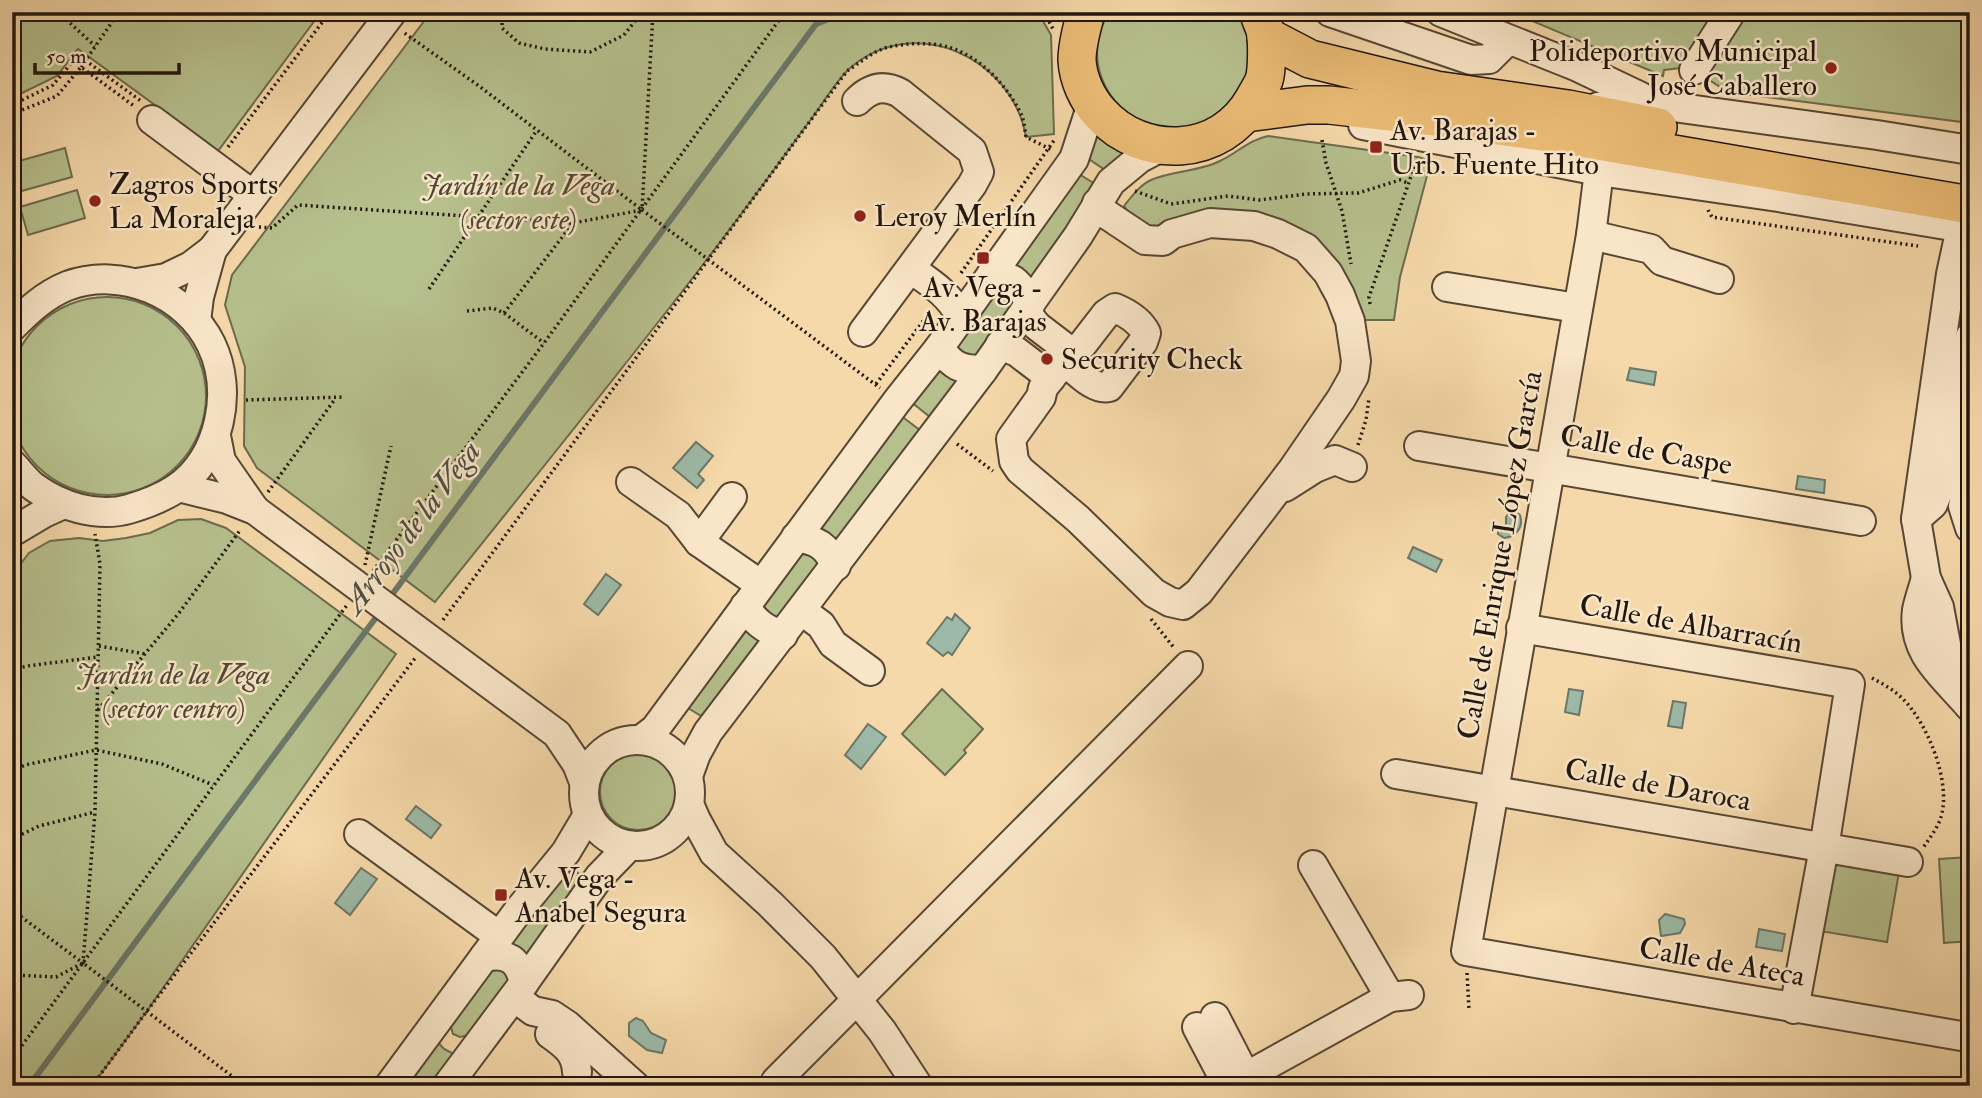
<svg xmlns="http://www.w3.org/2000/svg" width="1982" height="1098" font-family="'IM FELL Double Pica',serif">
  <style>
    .green { fill: #b6c08d; stroke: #6c6b4e; stroke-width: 2 }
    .water { fill: #9dbaa8; stroke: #6b786a; stroke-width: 2 }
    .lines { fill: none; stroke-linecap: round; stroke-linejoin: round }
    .stream { stroke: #6b786a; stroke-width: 6 }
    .minor-casing { stroke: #564735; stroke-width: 32 }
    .major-casing { stroke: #21160e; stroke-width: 40 }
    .path { stroke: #21160e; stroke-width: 3.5; stroke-dasharray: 2 3.5; stroke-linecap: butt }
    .minor { stroke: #f9e6c8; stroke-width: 28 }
    .major { stroke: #ebbc75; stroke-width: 37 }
    .poi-dot { fill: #8f2418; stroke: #f9e6c8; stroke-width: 2.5 }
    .labels { text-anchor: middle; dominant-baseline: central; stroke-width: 5; stroke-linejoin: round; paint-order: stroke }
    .poi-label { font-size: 30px; fill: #21160e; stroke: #f9e6c8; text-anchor: start }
    .park-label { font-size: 30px; font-style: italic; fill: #4e4934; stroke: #f9e6c8 }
    .street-label { font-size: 30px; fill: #21160e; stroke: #f9e6c8 }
    .water-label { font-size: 32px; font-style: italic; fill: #4c4f44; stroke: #f9e6c8 }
  </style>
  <rect width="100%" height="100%" fill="#f6d9aa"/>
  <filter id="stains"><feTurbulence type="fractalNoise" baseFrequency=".00286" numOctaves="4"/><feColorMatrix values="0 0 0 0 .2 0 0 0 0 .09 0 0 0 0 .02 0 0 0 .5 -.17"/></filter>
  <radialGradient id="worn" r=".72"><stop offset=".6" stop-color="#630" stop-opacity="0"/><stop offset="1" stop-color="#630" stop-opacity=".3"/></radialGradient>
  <g class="green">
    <path d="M12,12H321L218,151L78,49L57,76L12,98Z"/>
    <path d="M431,12H1038L1051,35L1054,134L1026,137C1012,56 911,11 847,71C834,84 818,111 806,126C774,170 741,215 708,258C619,374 526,488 435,602L257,468L244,446L245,367L225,305L232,275Z"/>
    <path d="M1109,12H1240C1250,28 1253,45 1250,64C1240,142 1132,153 1102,79C1093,57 1097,32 1109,12Z"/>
    <path d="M1511,12H1970V123L1728,92L1689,67L1664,70L1663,76Z"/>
    <path d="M1091,132L1131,149L1105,170L1083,155Z"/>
    <path d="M1268,136L1418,157L1431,161L1400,277L1394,320H1364L1289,228L1156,229C1142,225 1132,219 1124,206C1132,196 1140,185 1151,180C1173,170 1199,172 1220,161C1237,153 1249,140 1268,136Z"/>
    <path d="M65,148L72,177L18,192L12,172V163Z"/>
    <path d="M1076,172L1095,184L1078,215L1029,284L1009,268Z"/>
    <path d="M77,190L85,218L28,235L20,207Z"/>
    <path d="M1002,286L1015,299L1013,307L977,356L959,358L954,342L990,293Z"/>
    <circle cx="107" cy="396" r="99"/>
    <path d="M939,362L959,379L930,417L910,401Z"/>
    <path d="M900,415L921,431L835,546L813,531Z"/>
    <path d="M201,519L226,528L396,654L147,1011L92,1086H12V575L29,553L50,541L79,538L103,541L126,538L150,533L178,520Z"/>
    <path d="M813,550L820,566L780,619H764L761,600L799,551Z"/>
    <path d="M745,623L765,639L732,683L701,716L688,708Z"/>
    <path d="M942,689L983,729L964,750L966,753L945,775L902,734Z"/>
    <circle cx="638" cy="792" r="38"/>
    <path d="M1970,857V941L1944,943L1939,859Z"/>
    <path d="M1831,861L1899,872L1887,942L1820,931Z"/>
    <path d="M570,867L582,876L526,961L504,946Z"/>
    <path d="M506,965L510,983L470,1035L460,1037L453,1034L449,1021L485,970Z"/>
    <path d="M435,1039L444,1049L456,1055L433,1086H400Z"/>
  </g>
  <g class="water">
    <path d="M1630,368L1656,372L1654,385L1627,380Z"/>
    <path d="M696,442L713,456L698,474L704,480L697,488L673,468Z"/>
    <path d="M1798,476L1825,480L1824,493L1796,489Z"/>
    <path d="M1510,512H1516L1520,515C1524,527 1516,537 1504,538L1498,534V528L1506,525V517Z"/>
    <path d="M1413,547L1442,560L1436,572L1408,558Z"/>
    <path d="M606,574L621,585L598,615L584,604Z"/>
    <path d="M955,614L970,628L952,655L948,652L943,656L927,643L947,617L952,620Z"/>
    <path d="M1569,689L1583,691L1579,715L1565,712Z"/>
    <path d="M1673,701L1686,703L1682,728L1668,726Z"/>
    <path d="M868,724L886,737L861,769L845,755Z"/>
    <path d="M416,806L441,825L431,838L406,819Z"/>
    <path d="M361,868L377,879L350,915L335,903Z"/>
    <path d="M1665,914L1684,919L1685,924L1680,933L1661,936L1659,920Z"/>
    <path d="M1759,929L1785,934L1782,951L1756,947Z"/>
    <path d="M636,1018L643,1021L651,1033L666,1040L662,1053L647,1050L629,1036V1023Z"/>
  </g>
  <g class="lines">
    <g class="stream">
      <path d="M388,600L816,24L846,12"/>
      <path d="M29,1086L380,612"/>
    </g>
    <g class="minor-casing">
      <g id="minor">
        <path d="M1330,12L1471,60L1489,59L1508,40"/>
        <path d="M1441,12L1578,67L1641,97L1644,103"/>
        <path d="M1694,70L1731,12"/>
        <path d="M857,101C870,88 883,84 900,93L972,151L979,172L972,185L863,332"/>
        <path d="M1598,107L1644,103L1877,135L1970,150"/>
        <path d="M152,120L253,195"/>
        <path d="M1363,125L1599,171L1778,197L1970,229"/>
        <path d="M1599,171L1591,235L1466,951L1967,1037"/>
        <path d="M1591,235L1651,249L1662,261L1719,279"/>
        <path d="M911,269C931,283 950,295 961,317"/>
        <path d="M992,273C1015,277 1021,284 1030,305"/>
        <path d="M137,283L166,278L191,266L212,250L392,12"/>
        <path d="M1447,287L1577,308"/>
        <path d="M1025,311L1037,326L1071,352"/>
        <path d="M196,321L199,297L212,250"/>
        <path d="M12,327C29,310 45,295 67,286C121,266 186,293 211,344C234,392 220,457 177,488C162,498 146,504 129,509C97,518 60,506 34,487C26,481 19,471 12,464"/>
        <path d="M1000,345L1017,352L1051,378"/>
        <path d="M939,348C953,366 960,370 983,370"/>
        <path d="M1064,361C1076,370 1094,391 1109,387L1143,342L1146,333C1140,321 1127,313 1115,308L1106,314L1082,345L1071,352L1043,388L1041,397L1011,439L1014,461L1020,470L1078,519L1154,593L1170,602L1183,605L1199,592L1293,469L1341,399L1354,376L1356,361L1350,321L1340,295L1328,273L1306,248L1278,234L1254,226L1210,223L1172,234L1163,241L1145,240L1103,212L1097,203"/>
        <path d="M216,436L221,461L255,510"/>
        <path d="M1419,446L1861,521"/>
        <path d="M1970,464L1963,506L1970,528"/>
        <path d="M631,482L678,515L699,542"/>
        <path d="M178,487L227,499L255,510L557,734L577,764L584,782"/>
        <path d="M1285,487L1315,468L1335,460L1352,467"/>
        <path d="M732,497L699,542L761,585"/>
        <path d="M1916,519L1933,504L1946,472L1970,337"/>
        <path d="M12,532L44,513L64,504"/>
        <path d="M796,537C818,541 826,545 836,566"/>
        <path d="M1926,578C1923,589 1919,600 1917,610C1911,654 1945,677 1970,707"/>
        <path d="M745,606C755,622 765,630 783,635"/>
        <path d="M802,611L821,625L833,644L870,671"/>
        <path d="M1521,628L1850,684L1824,848L1794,1009"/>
        <path d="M1954,687L1939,607L1926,578L1916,519L1951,274L1961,228"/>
        <path d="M642,739L655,729L897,401L939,348L1074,159L1092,104"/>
        <circle cx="637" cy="793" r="53"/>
        <path d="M1396,774L1908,862"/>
        <path d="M688,776L696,754L708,732L983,370L1078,236L1111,182L1140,158L1161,147"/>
        <path d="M689,804L696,820L714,853L770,904L823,957L882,1031L918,1086"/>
        <path d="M359,834L499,936"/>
        <path d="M1313,865L1390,997L1409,995"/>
        <path d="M484,957C508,952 519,960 524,983"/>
        <path d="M514,997L533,1011L552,1015L567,1025L635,1086"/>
        <path d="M1215,1017L1246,1077"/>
        <path d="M1197,1027L1228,1086"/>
        <path d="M550,1034C565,1045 576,1052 577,1072"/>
        <path d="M389,1086L518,911L566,852L588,815"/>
        <path d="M447,1086L524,983L599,877L629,846"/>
        <path d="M778,1086L776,1081L1188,666"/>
        <path d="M1229,1086L1390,997"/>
      </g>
    </g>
    <g class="major-casing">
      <g id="major">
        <path d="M1086,12C1082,28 1077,44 1077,60C1078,79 1087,99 1100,113C1143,161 1222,157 1254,99C1257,93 1262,86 1264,80C1267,71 1267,47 1266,37C1266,30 1262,23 1260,17"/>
        <path d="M1266,36L1310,59L1436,90L1568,109L1658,127"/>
        <path d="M1246,113L1307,105H1329L1435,117L1563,135L1970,205"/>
      </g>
    </g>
    <g class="path">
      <path d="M58,12L95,46"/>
      <path d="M502,12V28L519,43L545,49L590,52L624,35L642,12"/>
      <path d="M653,12L642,210L880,388"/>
      <path d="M1044,12L1053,29"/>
      <path d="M81,67L119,12"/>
      <path d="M12,105L53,85L78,55L141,101"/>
      <path d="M12,114L57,96L81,67L134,106"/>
      <path d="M1322,140L1326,163L1342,211L1351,264"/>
      <path d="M228,147L330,12"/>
      <path d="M1135,191L1171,204L1228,196L1259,200L1306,194L1358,193L1400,180L1408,183"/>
      <path d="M1708,210L1712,217L1918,246"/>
      <path d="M259,227L272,228L298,205L573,223L642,210L479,86L403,32"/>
      <path d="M961,273L1055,139"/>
      <path d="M429,289L537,130"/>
      <path d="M1370,304L1369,297L1417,159"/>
      <path d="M467,311L493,308L504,313L544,343"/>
      <path d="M504,313L573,223"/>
      <path d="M876,384L930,312"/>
      <path d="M246,400L344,397"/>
      <path d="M957,444L993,471"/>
      <path d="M1358,445L1366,420L1369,398"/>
      <path d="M268,492L335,399"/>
      <path d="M365,565L391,446"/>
      <path d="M373,571L544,343L785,12"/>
      <path d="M1151,619L1175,649"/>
      <path d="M443,620L847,71C860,63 874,50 889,47C907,43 931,42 948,47C980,56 1008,86 1022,116C1024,122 1025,130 1026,137L1052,150"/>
      <path d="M99,646L146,654"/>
      <path d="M12,670L27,666L98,657"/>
      <path d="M1872,678C1883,684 1894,690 1903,699C1928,724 1953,785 1940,820C1936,830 1929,839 1923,848"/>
      <path d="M98,710L179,613L241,529"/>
      <path d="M12,771L25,765L96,750L162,764L213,785"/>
      <path d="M12,839L39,826L95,812"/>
      <path d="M12,910L83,963L95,812L100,564L95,534"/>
      <path d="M1467,973L1469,1010"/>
      <path d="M12,975L56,977L83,963L245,1086"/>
      <path d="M12,1059L347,605"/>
      <path d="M92,1086L147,1011L416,657"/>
    </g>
    <use href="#minor" class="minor"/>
    <use href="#major" class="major"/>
  </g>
  <g class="poi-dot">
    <circle cx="1831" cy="68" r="7"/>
    <rect x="1369" y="140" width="14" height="14" rx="3.5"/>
    <circle cx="95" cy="201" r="7"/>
    <circle cx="860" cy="216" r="7"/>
    <rect x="976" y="251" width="14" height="14" rx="3.5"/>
    <circle cx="1047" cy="359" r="7"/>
    <rect x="494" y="888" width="14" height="14" rx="3.5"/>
  </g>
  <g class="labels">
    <g class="poi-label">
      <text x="1817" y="51" text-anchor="end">Polideportivo Municipal<tspan x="1817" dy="34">José Caballero</tspan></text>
      <text x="1390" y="130">Av. Barajas -<tspan x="1390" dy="34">Urb. Fuente Hito</tspan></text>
      <text x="109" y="184">Zagros Sports<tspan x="109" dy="34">La Moraleja</tspan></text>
      <text x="874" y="216">Leroy Merlín</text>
      <text x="983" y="287" text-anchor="middle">Av. Vega -<tspan x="983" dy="34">Av. Barajas</tspan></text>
      <text x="1061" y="359">Security Check</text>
      <text x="515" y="878">Av. Vega -<tspan x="515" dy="34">Anabel Segura</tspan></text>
    </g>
    <g class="park-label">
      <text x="518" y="185">Jardín de la Vega<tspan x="518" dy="34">(sector este)</tspan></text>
      <text x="173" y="674">Jardín de la Vega<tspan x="173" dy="34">(sector centro)</tspan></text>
    </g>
    <g class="street-label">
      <text transform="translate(1646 450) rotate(10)">Calle de Caspe</text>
      <text transform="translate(1500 555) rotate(-80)">Calle de Enrique López García</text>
      <text transform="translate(1691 624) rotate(10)">Calle de Albarracín</text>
      <text transform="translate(1658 785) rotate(10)">Calle de Daroca</text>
      <text transform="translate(1722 962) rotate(10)">Calle de Ateca</text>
    </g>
    <g class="water-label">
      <text transform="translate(412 527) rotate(-53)">Arroyo de la Vega</text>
    </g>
  </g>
  <rect width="1982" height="1098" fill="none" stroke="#f6d9aa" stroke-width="42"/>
  <rect x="14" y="14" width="1954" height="1070" fill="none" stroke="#21160e" stroke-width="3.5"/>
  <rect x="21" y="21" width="1940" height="1056" fill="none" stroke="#21160e" stroke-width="2"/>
  <path d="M35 63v10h144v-10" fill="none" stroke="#21160e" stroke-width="3.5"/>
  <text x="46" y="63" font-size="21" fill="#21160e" stroke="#f9e6c8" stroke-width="5" paint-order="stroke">50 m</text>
  <rect width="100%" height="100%" filter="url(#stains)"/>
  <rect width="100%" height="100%" fill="url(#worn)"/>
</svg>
